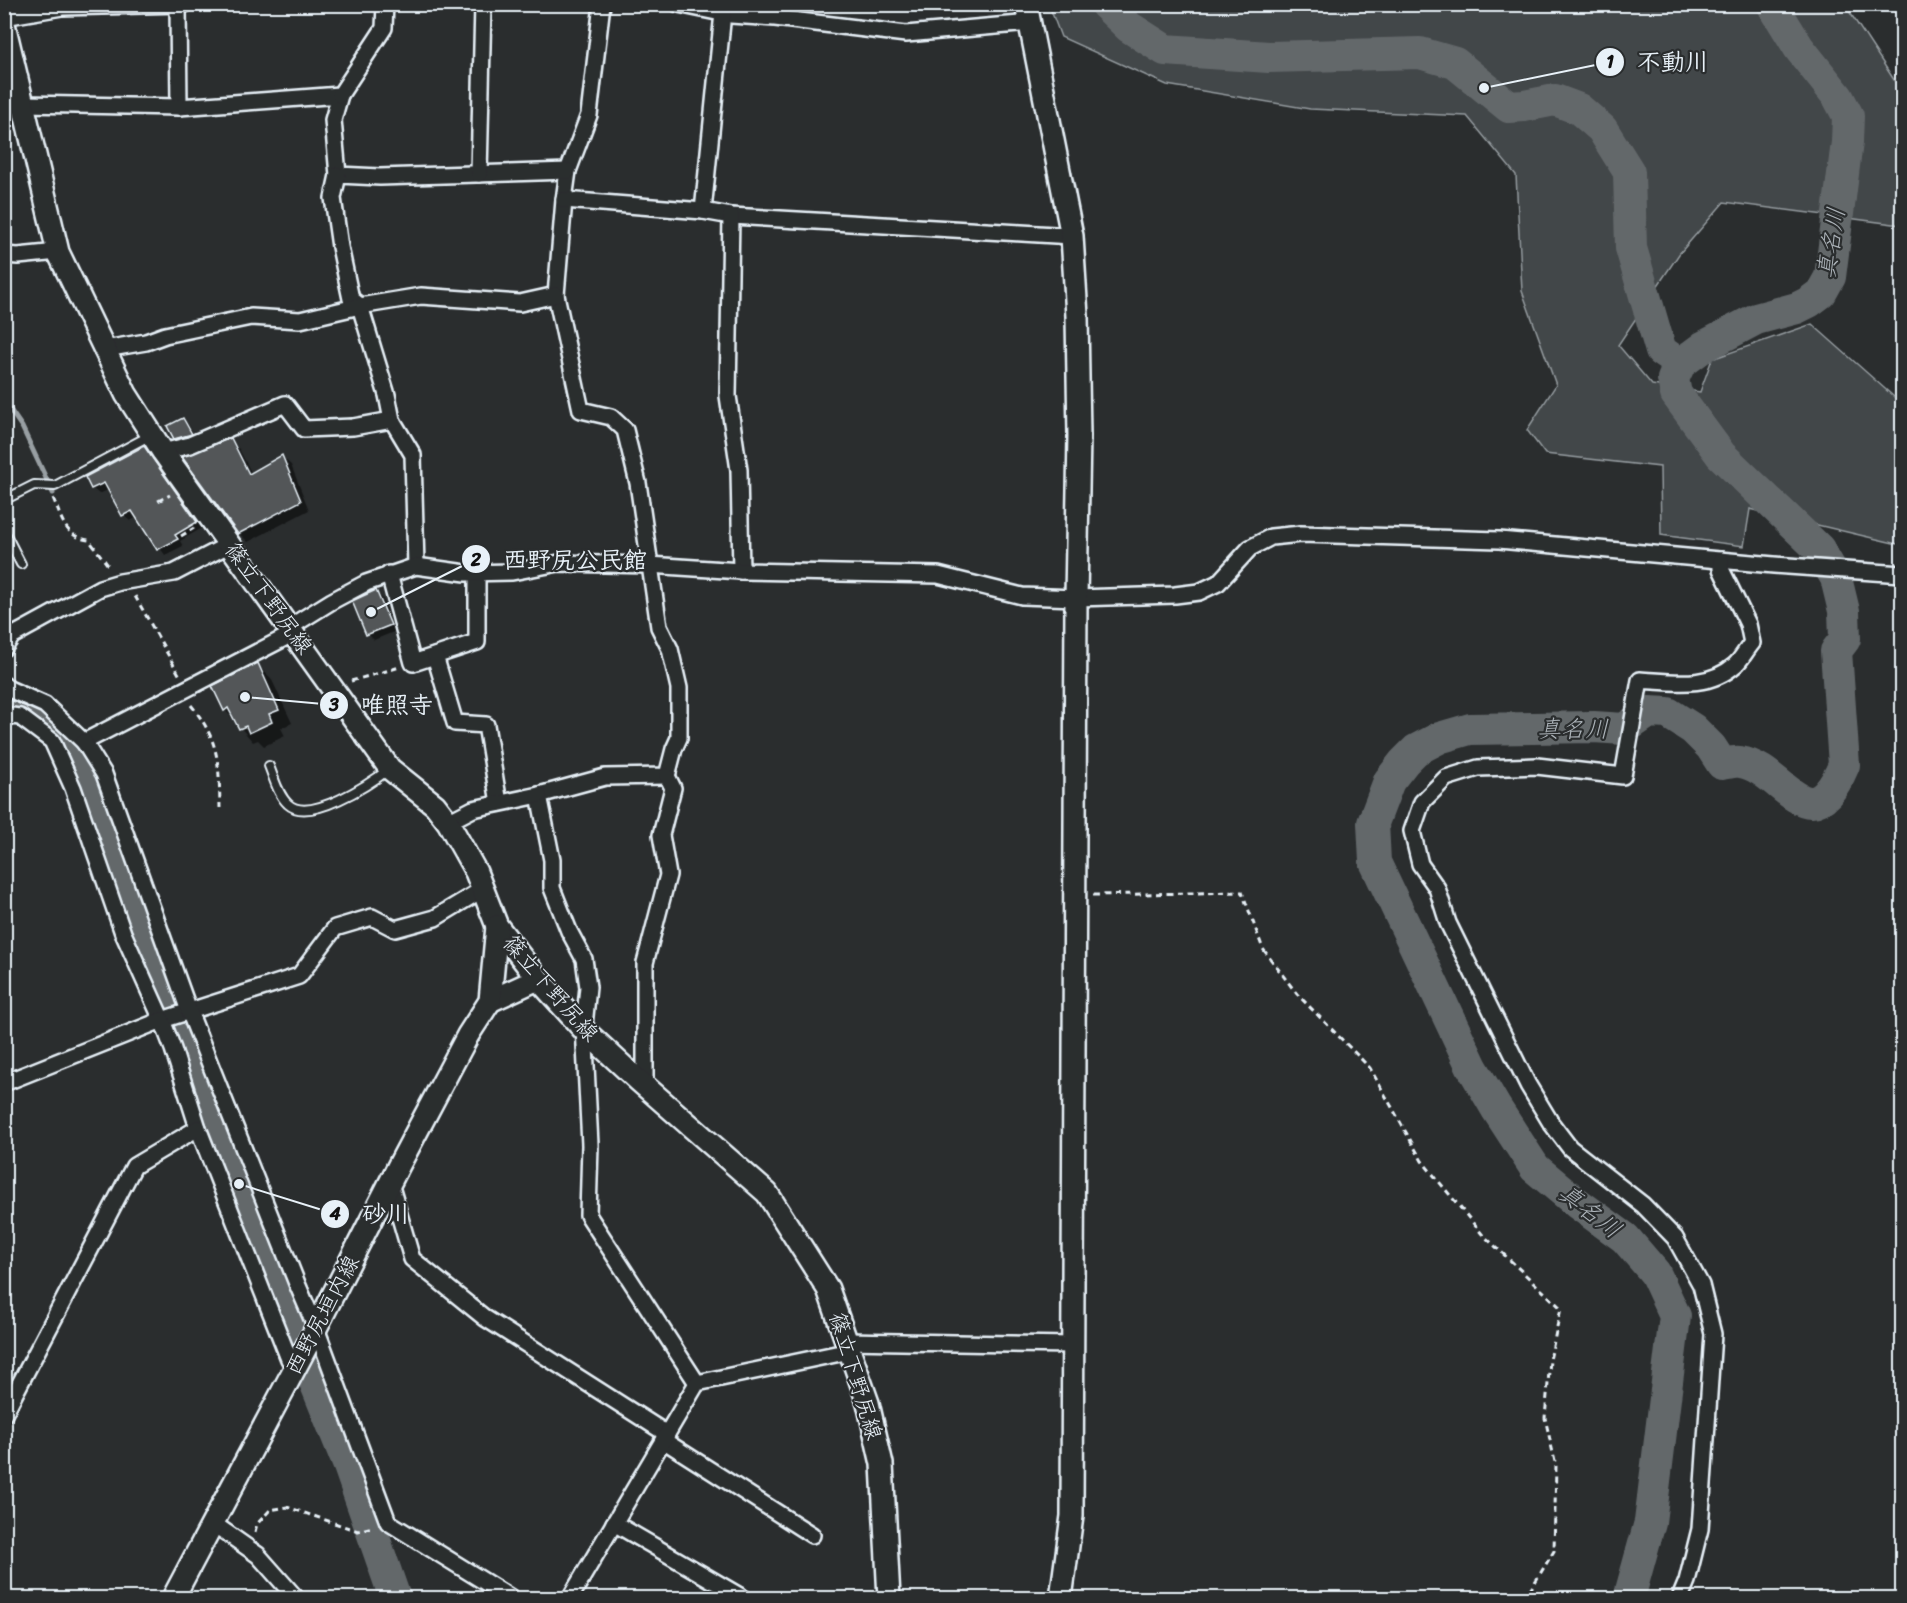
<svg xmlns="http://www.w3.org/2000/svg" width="1907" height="1603" font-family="Sriracha,'Klee One',sans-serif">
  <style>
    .green { fill: #424648; stroke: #959ca0; stroke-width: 1.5 }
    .shadow { fill: #0007 }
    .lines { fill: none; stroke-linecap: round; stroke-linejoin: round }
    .stream { stroke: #989fa3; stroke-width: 5 }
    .river { stroke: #63686b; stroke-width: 32 }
    .building { fill: #535759; stroke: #e8f1f8; stroke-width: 1.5 }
    .lane-casing { stroke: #e8f1f8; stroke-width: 12 }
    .street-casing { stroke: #e8f1f8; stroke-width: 20 }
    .secondary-casing { stroke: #e8f1f8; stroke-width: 26 }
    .path { stroke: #e8f1f8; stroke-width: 3; stroke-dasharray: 6 4.5; stroke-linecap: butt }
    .lane { stroke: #2a2d2e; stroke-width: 8 }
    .street { stroke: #2a2d2e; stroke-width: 15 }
    .secondary { stroke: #2a2d2e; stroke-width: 21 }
    .labels { text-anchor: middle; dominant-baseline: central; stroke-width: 4.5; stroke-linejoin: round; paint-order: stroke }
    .street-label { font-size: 22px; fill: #e8f1f8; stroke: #2a2d2e }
    .water-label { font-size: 24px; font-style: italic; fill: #acb3b9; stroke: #2a2d2e }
    .leader { fill: none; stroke: #e8f1f8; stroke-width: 2 }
    .callout-dot { fill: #e8f1f8; stroke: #2a2d2e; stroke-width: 2 }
    .mark-label { font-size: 18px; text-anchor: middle; font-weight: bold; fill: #111 }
    .callout-label { font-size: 24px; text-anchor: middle; font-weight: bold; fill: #e8f1f8; stroke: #2a2d2e; stroke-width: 4.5; stroke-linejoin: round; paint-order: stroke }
  </style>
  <rect width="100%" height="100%" fill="#2a2d2e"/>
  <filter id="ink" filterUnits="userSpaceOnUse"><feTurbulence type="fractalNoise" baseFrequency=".0167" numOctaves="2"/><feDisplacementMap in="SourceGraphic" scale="12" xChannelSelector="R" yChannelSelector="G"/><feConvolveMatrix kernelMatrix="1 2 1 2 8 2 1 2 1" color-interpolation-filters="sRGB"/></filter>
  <g filter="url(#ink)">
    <path class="green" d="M1049,5H1845L1902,92V230L1901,225L1724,202L1679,254L1618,345L1652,385L1700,392L1712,359L1812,324L1902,404V545L1750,509L1744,546L1661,535L1660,467L1545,454L1527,430L1556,385L1522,291L1516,175L1467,116L1310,109L1167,85L1061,37Z"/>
    <g class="shadow">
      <path d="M182,419L189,426L197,440L182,445L176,438Z"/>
      <path d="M230,440L239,449L252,474L282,457L291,465L309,510L248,542L239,533Z"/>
      <path d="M144,447L202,528L180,541L183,546L165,555L138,517L130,521L123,515L110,489L99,494L92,488Z"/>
      <path d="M376,592L382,598L396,631L374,640L368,634Z"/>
      <path d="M257,665L271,678L292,723L281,728L285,736L264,746L258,740L253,742L225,710Z"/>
    </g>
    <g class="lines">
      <path class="stream" d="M4,401L22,427L53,493"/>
      <g class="river">
        <path d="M1105,4L1129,27L1165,50L1269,57L1420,53L1455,63L1509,107L1524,106L1555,100L1579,109L1602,129L1629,172L1631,248L1661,351L1680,364"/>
        <path d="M4,696C42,704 61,727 79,758L294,1330L349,1466L395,1598"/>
        <path d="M1629,1598L1650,1522L1675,1316L1655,1273L1625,1238L1577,1203L1535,1168L1496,1108L1472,1067L1375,862L1373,823L1389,781L1404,762L1416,750L1439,738L1470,729L1594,727L1624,729L1649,712L1668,713L1693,729L1711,747L1722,764C1728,763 1735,761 1740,762C1784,768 1809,847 1844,765L1836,651L1845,639L1844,611L1836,578L1819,549L1721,455L1676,394L1673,379L1680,364L1703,347L1756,319L1797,308L1809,302L1821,293L1830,277L1847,142L1848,116L1838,97L1799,48L1772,4"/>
      </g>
    </g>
    <g class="building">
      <path d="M183,418L192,434L174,439L167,426Z"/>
      <path d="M231,438L249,474L282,455L301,501L238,534L182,457Z"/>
      <path d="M144,446L197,522L175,535L178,539L157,550L132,511L122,516L104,483L91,489L85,477Z"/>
      <path d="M376,590L391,625L366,635L352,601Z"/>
      <path d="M258,663L279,710L269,714L272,722L249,733L246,726L239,729L228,708L224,711L212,686Z"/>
    </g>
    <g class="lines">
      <g class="lane-casing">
        <g id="lane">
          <path d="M4,500L34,485L55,486L151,435"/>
          <path d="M4,531L21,564"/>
          <path d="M269,766C274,778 278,795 288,804C309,824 370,784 389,769"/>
        </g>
      </g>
      <g class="street-casing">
        <g id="street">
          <path d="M602,4L589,115L568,171L564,200L556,295L581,410L611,417L625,430L638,483L659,627L670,649L679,688V738L674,749L667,776L605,777L539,795L552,860V888L569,931L584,959L588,987L584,1026L590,1145L588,1215L697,1383"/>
          <path d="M678,4L731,15L775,18L906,34L1031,23"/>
          <path d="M178,6L179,107L340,95L333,120L338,175L380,177L568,171"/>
          <path d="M4,17L62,7L185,4"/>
          <path d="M340,95L384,28L385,4"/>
          <path d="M24,104L179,107"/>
          <path d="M479,174L483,4"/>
          <path d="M338,175L333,198L340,247L351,299L360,306L387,395L392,420L413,455L416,566"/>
          <path d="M564,200L703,211L731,216L1072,236"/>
          <path d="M703,211L723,13"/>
          <path d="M731,216L728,396L739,470L741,571"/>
          <path d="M4,255L18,256L58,252"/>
          <path d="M105,349L146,342L165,335L251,317L300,320L360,306L421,296L520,303L556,295"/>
          <path d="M163,452L190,445L285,404L304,429L353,427L392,420"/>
          <path d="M389,574L413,663L477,642V573"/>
          <path d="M290,627L332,601L366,583L416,566L466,573L512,572L559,563L649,565L741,571L938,575L1022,596L1076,598L1175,595L1199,592L1218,583L1250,548L1271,537L1301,534L1499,540L1774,565L1902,574"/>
          <path d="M4,648L12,636L100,588L120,582L174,573L230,544"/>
          <path d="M435,656L455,723L486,725L499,803"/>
          <path d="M4,685L9,689L45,705L84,742L294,633"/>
          <path d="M4,715L20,717L52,741L73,788L123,933L162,1020L299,976L335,928L372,917L395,929L435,918L483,889"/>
          <path d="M84,742L104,774L189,1011L298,1286L316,1328L388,1522L511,1598"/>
          <path d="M448,822L473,809L539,795"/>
          <path d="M4,1083L162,1020L173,1049L198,1128L289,1359L294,1367"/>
          <path d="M645,1087V963L668,875L661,835L673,788L667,776"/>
          <path d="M390,1183L412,1259L485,1318L667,1434"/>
          <path d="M846,1341L1072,1345"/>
          <path d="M4,1414L134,1166L198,1128"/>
          <path d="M663,1440L812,1535"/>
          <path d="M214,1522V1524L258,1555L296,1598"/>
          <path d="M614,1523L743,1598"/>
          <path d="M570,1598L697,1383L850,1351"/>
          <path d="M1680,1598L1687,1581L1700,1529L1713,1334L1701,1285L1675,1238L1643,1205L1570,1148L1551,1123L1528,1085L1448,923L1437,888L1420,864L1412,831L1422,802L1446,778L1478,768L1537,766L1623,776L1640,680C1673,682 1708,689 1735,665C1741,660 1746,650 1752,643L1748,624L1721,569V560"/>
        </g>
      </g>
      <g class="secondary-casing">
        <g id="secondary">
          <path d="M1026,4L1072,236L1077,316L1079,436L1076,598L1072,1516L1061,1598"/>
          <path d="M4,24L58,252L126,394L163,452L390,769L435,805L448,822L476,872L497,926L538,979L585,1031L638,1080L767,1193L828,1289L868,1403L882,1464L889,1598"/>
          <path d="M490,1001L538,979"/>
          <path d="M173,1598L312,1336L399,1165L468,1035L490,1001L497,926"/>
        </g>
      </g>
      <g class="path">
        <path d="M53,498C62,518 64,537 89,540L110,568"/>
        <path d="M158,501L170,495"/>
        <path d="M181,536L194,528"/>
        <path d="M135,596L180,676"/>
        <path d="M351,681L400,667"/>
        <path d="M191,705C220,741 219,764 220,808"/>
        <path d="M1093,895L1242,892L1263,949L1297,994L1370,1068L1422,1161L1482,1234L1561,1308L1550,1360L1545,1418L1556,1466L1554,1551L1529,1592L1523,1598"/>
        <path d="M255,1532L257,1524L270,1510L287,1507L358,1531L372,1527"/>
      </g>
      <use href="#lane" class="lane"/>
      <use href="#street" class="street"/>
      <use href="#secondary" class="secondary"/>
    </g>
  </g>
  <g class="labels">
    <g class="street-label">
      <text transform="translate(269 598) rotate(54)">篠立下野尻線</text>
      <text transform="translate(551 988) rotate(49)">篠立下野尻線</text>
      <text transform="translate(322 1315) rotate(-62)">西野尻垣内線</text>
      <text transform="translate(856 1376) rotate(73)">篠立下野尻線</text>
    </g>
    <g class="water-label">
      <text transform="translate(1831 243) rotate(-81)">真名川</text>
      <text x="1573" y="729">真名川</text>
      <text transform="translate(1590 1211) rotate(38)">真名川</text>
    </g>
  </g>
  <path class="leader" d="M1484 88L1610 62M371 612L476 559M245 697L334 705M239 1184L335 1214"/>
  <g class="callout-dot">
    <circle cx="1484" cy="88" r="6"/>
    <circle cx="371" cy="612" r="6"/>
    <circle cx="245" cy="697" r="6"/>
    <circle cx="239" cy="1184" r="6"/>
    <circle cx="1610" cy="62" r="15"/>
    <circle cx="476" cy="559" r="15"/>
    <circle cx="334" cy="705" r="15"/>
    <circle cx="335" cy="1214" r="15"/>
  </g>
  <g class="mark-label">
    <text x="1610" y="68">1</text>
    <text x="476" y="566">2</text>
    <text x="334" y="711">3</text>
    <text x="335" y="1220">4</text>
  </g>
  <g class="callout-label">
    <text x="1673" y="70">不動川</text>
    <text x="575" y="568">西野尻公民館</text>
    <text x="397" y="713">唯照寺</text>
    <text x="386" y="1222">砂川</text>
  </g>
  <rect width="1907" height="1603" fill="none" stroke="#2a2d2e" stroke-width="24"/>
  <rect x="12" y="12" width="1883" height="1579" fill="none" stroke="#e8f1f8" stroke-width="2" filter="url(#ink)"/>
</svg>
